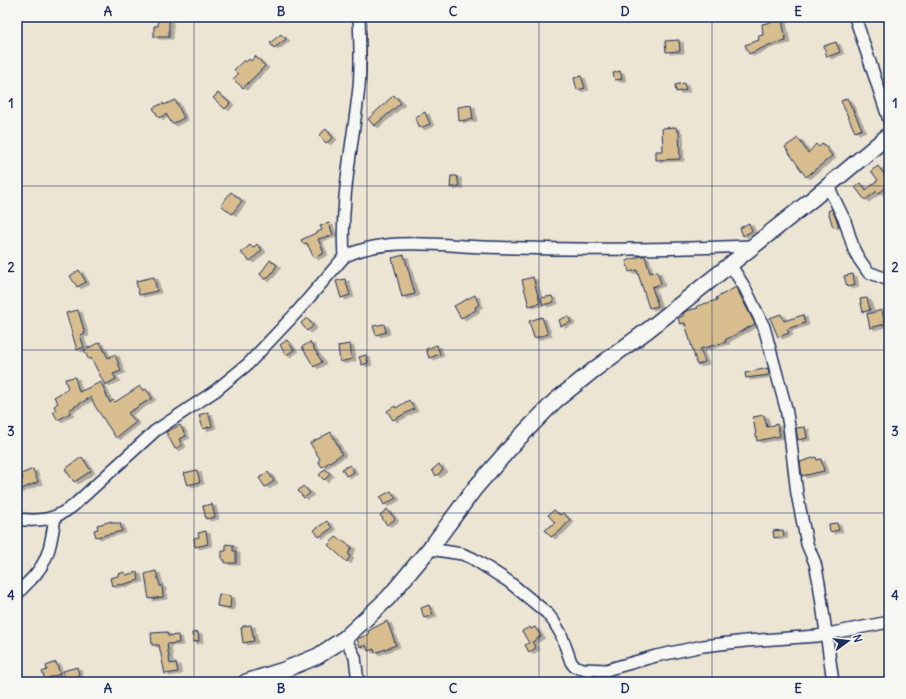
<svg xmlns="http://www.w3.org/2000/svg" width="906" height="699" font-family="Delius,sans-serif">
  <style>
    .building { fill: #d8be8e; stroke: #1b2f5e; filter: url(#shadow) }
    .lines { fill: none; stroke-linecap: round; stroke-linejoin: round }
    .street-casing { stroke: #1b2f5e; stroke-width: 14 }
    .secondary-casing { stroke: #1b2f5e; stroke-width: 18 }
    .street { stroke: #f6f6f2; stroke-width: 11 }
    .secondary { stroke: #f6f6f2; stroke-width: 15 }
    .grid { fill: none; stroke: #1b2f5e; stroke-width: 1; stroke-opacity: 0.55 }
    .neatline { fill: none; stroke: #1b2f5e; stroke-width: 1.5 }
    .grid-label { font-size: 13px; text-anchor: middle; font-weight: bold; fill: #1b2f5e }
  </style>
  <defs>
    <filter id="shadow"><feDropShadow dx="4" dy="2" stdDeviation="0" flood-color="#0004"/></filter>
  </defs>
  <rect width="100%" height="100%" fill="#ede5d4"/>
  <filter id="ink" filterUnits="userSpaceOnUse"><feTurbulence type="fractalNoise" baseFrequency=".025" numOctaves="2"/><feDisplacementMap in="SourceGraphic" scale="8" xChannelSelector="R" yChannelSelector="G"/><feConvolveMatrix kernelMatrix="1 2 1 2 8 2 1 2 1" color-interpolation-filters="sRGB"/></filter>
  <g filter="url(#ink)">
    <g class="building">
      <path d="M158,20H169V37H154V26H158Z"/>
      <path d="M782,20L786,41L769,45L749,54L745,45L759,40L758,36L763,35L762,24Z"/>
      <path d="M281,34L286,39L274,48L270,43Z"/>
      <path d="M679,40L680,51L666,52L665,41Z"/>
      <path d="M836,42L840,52L827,57L824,46Z"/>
      <path d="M255,56L265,66L243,88L233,79L238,74L234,70L244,60L246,62L249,59L251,61Z"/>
      <path d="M620,71L622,79L615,80L613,73Z"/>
      <path d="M581,76L585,88L577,90L574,78Z"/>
      <path d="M684,83L686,90L676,92L675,85Z"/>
      <path d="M218,93L230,103L225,109L213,98Z"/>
      <path d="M394,95L401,103L374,126L368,119Z"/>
      <path d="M847,98L862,129L855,132L841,101Z"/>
      <path d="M175,100L184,118L172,124L166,114L159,118L153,108L163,103L164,105Z"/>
      <path d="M471,105L473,119L459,121L458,107Z"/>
      <path d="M425,112L430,124L420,128L415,117Z"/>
      <path d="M676,127L677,131H679L680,159L656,160V151H663L662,128Z"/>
      <path d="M326,129L333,138L326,143L319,135Z"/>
      <path d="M798,138L808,153L816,144L819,147L823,143L832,156L806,177L785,147Z"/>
      <path d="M878,166L889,181V185L879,193L877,191L865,200L855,187L861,183L866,190L878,180L871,171Z"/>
      <path d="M451,176H457L459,186L450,188Z"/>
      <path d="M231,192L242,201L232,214L221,205Z"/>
      <path d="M832,209L839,226L833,227L828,211Z"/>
      <path d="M329,223L333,235L318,239L324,253L314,258L307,243L303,244L301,240L322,230L320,226Z"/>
      <path d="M749,223L752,231L743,236L740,228Z"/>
      <path d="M257,244L262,250L250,261L241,253L250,245L253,248Z"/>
      <path d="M404,255L415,294L402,297L392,258Z"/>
      <path d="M641,256H645L650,273L657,271L661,284L652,287L658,306L649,308L637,270L629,272L626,261Z"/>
      <path d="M270,260L277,265L272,273L265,280L260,274Z"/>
      <path d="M79,270L86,282L77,287L70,276Z"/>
      <path d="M853,274L855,285L847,287L844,276Z"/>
      <path d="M154,277L157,291L139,295L136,281Z"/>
      <path d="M533,277L540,303L529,306L522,280Z"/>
      <path d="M345,279L350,295L341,298L336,281Z"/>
      <path d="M736,287L755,324L725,340L726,342L700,349L705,362L697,365L685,323L680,324L678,318L683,316V314L686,311L698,308L697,306L717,300L716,298Z"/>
      <path d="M475,295L479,305L475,307L476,310L461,318L454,306Z"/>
      <path d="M552,296L554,302L543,305L541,298Z"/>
      <path d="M867,298L870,310L863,312L860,299Z"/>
      <path d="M78,310L85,334L80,335L84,347L77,350L66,313Z"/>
      <path d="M882,310L885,324L870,328L867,314Z"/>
      <path d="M781,314L784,321L803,315L805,323L787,329L789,333L778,337L770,318Z"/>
      <path d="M568,316L571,322L561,326L559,320Z"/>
      <path d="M542,317L548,334L534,338L529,321Z"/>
      <path d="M307,318L313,326L307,331L301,323Z"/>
      <path d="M384,324L386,332L376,335L373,326Z"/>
      <path d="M287,340L294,350L286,355L280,345Z"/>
      <path d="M100,342L108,358L115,354L121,371L113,374L116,379L105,385L91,358L89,360L84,350Z"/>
      <path d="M310,342L322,362L314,367L302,347Z"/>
      <path d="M350,344L352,359L340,362L338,346Z"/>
      <path d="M437,345L440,354L429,358L426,349Z"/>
      <path d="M366,355L368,363L362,365L359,357Z"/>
      <path d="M768,368L769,375L746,378L745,373Z"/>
      <path d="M75,377L79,392L101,382L110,403L113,400L115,402L140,386L143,391L146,389L152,398L128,413L136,422L116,438L95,406L91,397L69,410L70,413L58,420L53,412L56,410L54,406L58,403L54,397L68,389L65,379Z"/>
      <path d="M409,400L414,409L393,420L387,411L395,406L396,408Z"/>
      <path d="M208,412L212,426L203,429L199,415Z"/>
      <path d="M764,415L767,427L777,424L780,436L757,441L753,417Z"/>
      <path d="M180,425L186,436L179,439L182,445L175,449L166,432Z"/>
      <path d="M805,427L807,438L798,440L796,428Z"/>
      <path d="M331,432L342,454L322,467L318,461L320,459L310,443Z"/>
      <path d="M82,457L91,471L74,482L65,469Z"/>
      <path d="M816,457L817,460L821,459L824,471L802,476L800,462Z"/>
      <path d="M439,464L443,470L436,476L432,470Z"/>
      <path d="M350,465L354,472L346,476L342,469Z"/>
      <path d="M33,469L38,482L17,491V482L23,479L21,474Z"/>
      <path d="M325,469L330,474L324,480L319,475Z"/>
      <path d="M197,470L200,482L188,485L184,473Z"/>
      <path d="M268,472L274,481L265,487L259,478Z"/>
      <path d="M303,486L310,493L304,498L298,491Z"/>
      <path d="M391,491L396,498L384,505L380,497Z"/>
      <path d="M212,504L215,517L206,519L203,506Z"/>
      <path d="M387,509L395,519L387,525L380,515Z"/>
      <path d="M554,510L560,515L563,513L570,520L560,531L551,537L545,530L555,523L548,515Z"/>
      <path d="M112,521V523H120L122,531L96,537L94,530L98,529L97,525Z"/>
      <path d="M327,521L332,528L319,537L314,530Z"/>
      <path d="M837,523L839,530L830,532L829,524Z"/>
      <path d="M783,530L784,536L774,538L773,531Z"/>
      <path d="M206,531L208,544L195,547L194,538L199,537L198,533Z"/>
      <path d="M336,537L352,547L348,554L350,556L347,562L328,545Z"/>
      <path d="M226,544L233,545V551H236V563H225V560H222V551H226Z"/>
      <path d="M156,571L160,586H162L163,597L149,599L145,574Z"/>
      <path d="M125,572L126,575L137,572L139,580L121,585V584L112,586L110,578L118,576V574Z"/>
      <path d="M219,594L231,596L230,608L217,606Z"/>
      <path d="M429,605L433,615L424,618L421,608Z"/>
      <path d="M387,621L396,645L375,653L374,649L368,651L366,645L360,647L357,639L369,634L368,631Z"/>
      <path d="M251,625L254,641L243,643L241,628H243V626Z"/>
      <path d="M530,627L531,629L535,627L541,636L532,642L536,648L529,652L525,645L529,643L522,631Z"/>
      <path d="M167,632L168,636L178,635L179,643L167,644L170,664L176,663L178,672L165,674L159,645H152L151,633Z"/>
      <path d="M198,632L199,641L193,642L192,633Z"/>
      <path d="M56,662L60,674L45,679L42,672L47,670L46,666Z"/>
      <path d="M77,667L80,678L66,682L63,671Z"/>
    </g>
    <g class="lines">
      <g class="street-casing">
        <g id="street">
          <path d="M855,17L889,120"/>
          <path d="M828,186L845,221L854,250L859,259L868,272L889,280"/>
          <path d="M344,257C340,200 353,144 359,87C361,64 360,40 359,17"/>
          <path d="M730,264L745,288L764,327L786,408L789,426L797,494L807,544L815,563L819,583L833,682"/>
          <path d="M17,519C40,522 54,520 73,506L155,431L215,391L248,364L296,313L344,257C382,237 439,245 482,247C514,248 546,249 579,249C636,250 694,248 752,246"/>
          <path d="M430,549L462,554L472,558L508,581L547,613L554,622L561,634L571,662L574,666L583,669L606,670L656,656L703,646L746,641L817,636L889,622"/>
          <path d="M17,595C23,586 32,580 38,571C50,556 52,536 55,517"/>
          <path d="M345,638L355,657L358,682"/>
        </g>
      </g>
      <g class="secondary-casing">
        <path id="secondary" d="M246,682L284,670L318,656L345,638L388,598L435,542L475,488L518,439L555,401L595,369L648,330L810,201L889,135"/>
      </g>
      <use href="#street" class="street"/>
      <use href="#secondary" class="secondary"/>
    </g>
  </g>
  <path class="grid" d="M194,17V682M367,17V682M539,17V682M712,17V682M17,186H889M17,350H889M17,513H889"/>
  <rect width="906" height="699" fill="none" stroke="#f6f6f2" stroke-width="44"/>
  <g transform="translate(848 641) rotate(75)" stroke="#f6f6f2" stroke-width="3" paint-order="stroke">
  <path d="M0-3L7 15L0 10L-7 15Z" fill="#1b2f5e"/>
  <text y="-6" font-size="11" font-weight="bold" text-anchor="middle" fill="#1b2f5e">N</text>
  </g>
  <rect x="22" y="22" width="862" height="655" class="neatline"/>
  <g class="grid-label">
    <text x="108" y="16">A</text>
    <text x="281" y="16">B</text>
    <text x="453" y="16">C</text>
    <text x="625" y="16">D</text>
    <text x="798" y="16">E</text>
    <text x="11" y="108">1</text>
    <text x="895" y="108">1</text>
    <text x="11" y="272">2</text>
    <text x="895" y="272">2</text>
    <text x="11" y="436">3</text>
    <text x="895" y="436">3</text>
    <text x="11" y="600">4</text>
    <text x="895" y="600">4</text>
    <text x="108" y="693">A</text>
    <text x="281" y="693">B</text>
    <text x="453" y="693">C</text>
    <text x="625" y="693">D</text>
    <text x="798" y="693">E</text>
  </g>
</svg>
